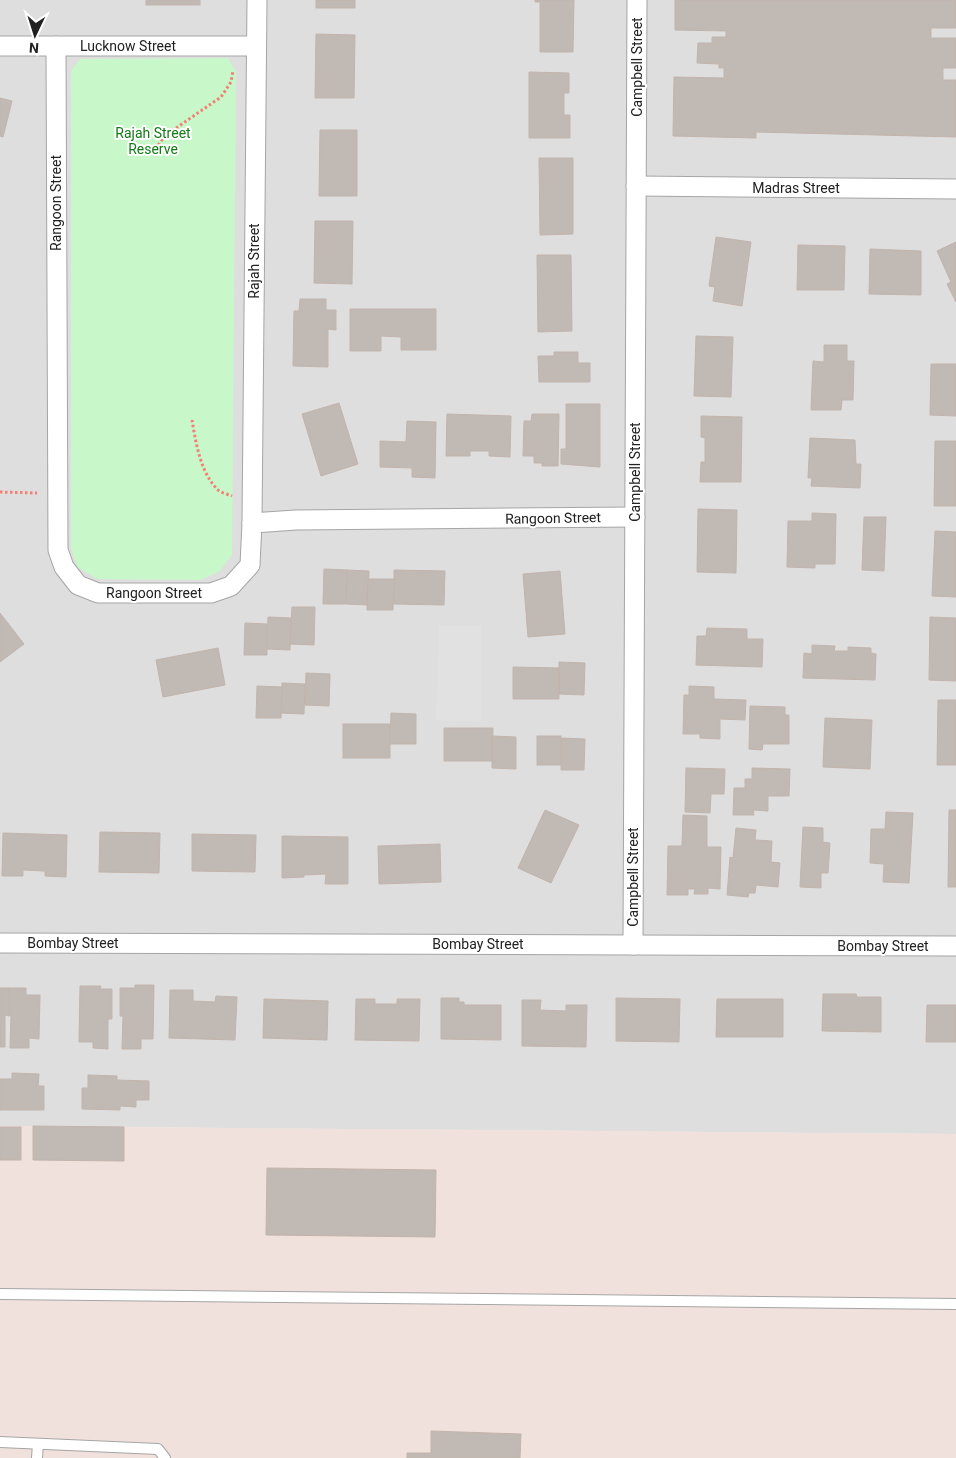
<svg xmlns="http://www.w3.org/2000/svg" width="956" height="1458" font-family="Roboto,sans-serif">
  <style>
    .residential { fill: #dfdede }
    .military { fill: #f1e1dc }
    .park { fill: #c8f7ca }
    .parking { fill: #e1e1e1 }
    .building { fill: #c1b9b4; stroke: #c2b4ab }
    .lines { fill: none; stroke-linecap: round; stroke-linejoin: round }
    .service-casing { stroke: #a5a5a5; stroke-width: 12 }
    .minor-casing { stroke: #a5a5a5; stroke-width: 21 }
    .path { stroke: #f37f76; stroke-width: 3; stroke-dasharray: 2.5 2.5; stroke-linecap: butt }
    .service { stroke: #fff; stroke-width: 10 }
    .minor { stroke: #fff; stroke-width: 19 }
    .labels { text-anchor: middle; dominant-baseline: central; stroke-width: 4; stroke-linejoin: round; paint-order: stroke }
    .street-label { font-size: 14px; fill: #212121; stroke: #fff }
    .park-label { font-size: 14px; fill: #117c16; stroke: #fff }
  </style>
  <rect width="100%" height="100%" fill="#f1eee8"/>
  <path class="residential" d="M0,0H956V1134L0,1126Z"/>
  <path class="military" d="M0,1126L956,1134V1458H0Z"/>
  <path class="park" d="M228,58L236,72L232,555L220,571L201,580L98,579L77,567L71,548V71L80,59Z"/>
  <path class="parking" d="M439,626H481V722L436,720Z"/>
  <g class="building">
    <rect x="146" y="0" width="54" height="5"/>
    <rect x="316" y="0" width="39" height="8"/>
    <path d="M535,0H574L573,52H540V2H535Z"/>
    <path d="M675,0H956V28H931V38H956V68H943V80H956V137L756,132V138L673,136L674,77L724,78V68H719V64L697,63L698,43H712V37H726V31L675,30Z"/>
    <path d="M316,34L355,35L354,98H315Z"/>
    <path d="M529,72L569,73V93H564V115H570V138H529Z"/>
    <path d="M0,98L12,101L3,137L0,136Z"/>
    <path d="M320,130H357V196H319Z"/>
    <path d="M539,158H573V234L540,235Z"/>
    <path d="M315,221H353L352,284L314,283Z"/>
    <path d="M716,237L751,242L742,306L713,301L715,287L709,286Z"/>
    <path d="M956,242V302L947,284L951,282L937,251Z"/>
    <path d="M798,245L845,246L844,290H797Z"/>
    <path d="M870,249L921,251V295L869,294Z"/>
    <path d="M537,255H571L572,331L538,332Z"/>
    <path d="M300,299H326V310H336V330L328,329V367L293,366L294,311H299Z"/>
    <path d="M350,309H436V350H401V337L381,336V351H350Z"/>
    <path d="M696,336L733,337L731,397L694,396Z"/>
    <path d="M824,345H847V361H854L853,400H842L841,410H811L813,361L824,362Z"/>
    <path d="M554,352H578V363H590V382H539L538,356H554Z"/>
    <path d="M931,364H956V416L930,415Z"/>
    <path d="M339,403L358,464L321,476L302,414Z"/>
    <path d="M566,404H600V467L561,464V449H566Z"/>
    <path d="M447,414L511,416L510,457L489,456V451H470V456H446Z"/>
    <path d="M532,414H559L558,466H542V463H534V456H523L524,421H531Z"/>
    <path d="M701,416L742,417L741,482H700L701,462H705V438L701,437Z"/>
    <path d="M407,421L436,422L435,478L412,477V468L380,467V441L406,442Z"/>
    <path d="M810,438L855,440L856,464H861L860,488L811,486L812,478H808Z"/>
    <path d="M935,441H956V506H934Z"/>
    <path d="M698,509L737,510L736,573L697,572Z"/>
    <path d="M812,513L836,514L835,564H815V568L787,567L788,521H812Z"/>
    <path d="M864,517H886L884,571L862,570Z"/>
    <path d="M935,531L956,532V597L932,596Z"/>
    <path d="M324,569L347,570L346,604H323Z"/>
    <path d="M347,570L369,571L368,605L346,604Z"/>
    <path d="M394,570L445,571L444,605L394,604Z"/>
    <path d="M560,571L565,634L528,637L523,574Z"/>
    <path d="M368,579H394L393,610H367Z"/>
    <path d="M292,607H315L314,645L290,644Z"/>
    <path d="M0,613L24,644L0,662Z"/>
    <path d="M268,617L291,618L290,650L267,649Z"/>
    <path d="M930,617L956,618V681L929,680Z"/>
    <path d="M245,623L267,624V655H244Z"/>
    <path d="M707,628L747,629V639H763L762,667L696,665L697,636H706Z"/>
    <path d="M812,645L835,646L834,651H848V647L871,648V653L876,654L875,680L803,678L804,653L812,654Z"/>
    <path d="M218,648L225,685L163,697L156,660Z"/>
    <path d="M559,662L585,663L584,695L559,694Z"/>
    <path d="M513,667L559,668V699H513Z"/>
    <path d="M306,673L330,674L329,706L305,705Z"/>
    <path d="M282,683L305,684L304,714L281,713Z"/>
    <path d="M257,686L282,687L281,718H256Z"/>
    <path d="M689,686L714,687V699L746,700L745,720L720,719V739L700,738V734H683L684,695H689Z"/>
    <path d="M938,700H956V765H937Z"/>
    <path d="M750,706L785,707V715H789V744H763L762,750L749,749Z"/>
    <path d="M391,713L416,714V744H390Z"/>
    <path d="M825,718L872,720L870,769L823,767Z"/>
    <rect x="343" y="724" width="47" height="34"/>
    <path d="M444,728H493L492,761H444Z"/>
    <path d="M492,736L516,737V769L492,768Z"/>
    <rect x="537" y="736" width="24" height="29"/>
    <path d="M561,738L585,739L584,770H561Z"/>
    <path d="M686,768L725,769L724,794H711L710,813L685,812Z"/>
    <path d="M752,768L790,769L789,796H768V811L753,810L754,815H733L734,788H745V779H752Z"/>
    <path d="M545,810L579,825L551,883L518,868Z"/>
    <path d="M949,810H956V887H948Z"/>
    <path d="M886,812L913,813L909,883L883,882L884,864L870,863L871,829H885Z"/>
    <path d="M683,815L707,816V847H721L720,889L708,888V894H694L695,889H688V895H667L668,846H682Z"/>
    <path d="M803,827L823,828V842L830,843L828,873H821V888L800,887Z"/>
    <path d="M736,828L756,830L755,840L772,841L771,862L780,863L778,887L756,885L755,893H749L748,897L727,895L730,857L733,858Z"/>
    <path d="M100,832L160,833L159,873L99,872Z"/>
    <path d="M3,833L67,835L66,877L45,876V871L23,870V876H2Z"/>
    <path d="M192,834L256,835L255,872L192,871Z"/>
    <path d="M282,836L348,837V884H325L326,874L304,875V877L282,878Z"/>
    <path d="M440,844L441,882L379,884L378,846Z"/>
    <path d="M135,985H154L153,1039H141V1049H122L123,1016H120V988H135Z"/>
    <path d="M80,986H101L100,989H112V1019H108V1049L93,1048V1042H79Z"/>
    <path d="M0,988H9V1016L5,1015V1047H0Z"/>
    <path d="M9,988H26V995H40L39,1039L29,1038V1048H10L11,1015L9,1016Z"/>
    <path d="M170,990H193V1001L215,1002L216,996L237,997L235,1040L169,1038Z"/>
    <path d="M823,994H856L857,997H881V1032L822,1031Z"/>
    <path d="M441,998H459V1002H464V1005H501V1040L441,1039Z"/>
    <path d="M616,998L680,999L679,1042L616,1041Z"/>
    <path d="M264,999L328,1001L327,1040L263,1038Z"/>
    <path d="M356,999H375V1004H397V999H420L419,1041L355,1040Z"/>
    <path d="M717,999H783V1037H716Z"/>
    <path d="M522,1000H541L540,1010L566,1011V1005H587L586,1047L522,1046Z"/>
    <path d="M927,1005H956V1042H926Z"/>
    <path d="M12,1073L39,1074L38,1086H44V1110H0V1079H12Z"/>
    <path d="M88,1075L117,1076V1080L149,1081V1100H136V1107L120,1106V1110L82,1109V1088H88Z"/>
    <path d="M33,1126L124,1127V1161L33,1160Z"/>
    <rect x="0" y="1127" width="21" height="33"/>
    <path d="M267,1168L436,1170L435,1237L266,1235Z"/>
    <path d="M431,1431L521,1434L520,1458H407V1453H431Z"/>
  </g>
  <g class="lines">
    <g class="service-casing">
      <g id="service">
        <path d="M0,1294L956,1304"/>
        <path d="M0,1442L158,1449L165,1458"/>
        <path d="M37,1458L38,1444"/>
      </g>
    </g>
    <g class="minor-casing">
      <g id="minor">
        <path d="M0,46H256"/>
        <path d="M56,46L58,550L64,567L78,585L98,593H211L231,586L250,565L252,523L296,520L635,517"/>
        <path d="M636,186L956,189"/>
        <path d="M252,523L257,0"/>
        <path d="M0,943L956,946"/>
        <path d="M633,945L637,0"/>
      </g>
    </g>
    <g class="path">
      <path d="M155,149L166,135L221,97L231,82L233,71"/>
      <path d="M192,420C196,443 200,472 218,490C221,493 228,494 232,496"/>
      <path d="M0,492L37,493"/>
    </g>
    <use href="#service" class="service"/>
    <use href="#minor" class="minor"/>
  </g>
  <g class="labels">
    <g class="street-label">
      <text x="128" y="46">Lucknow Street</text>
      <text transform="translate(637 67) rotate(-90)">Campbell Street</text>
      <text x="796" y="188">Madras Street</text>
      <text transform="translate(56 203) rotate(-90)">Rangoon Street</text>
      <text transform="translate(254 261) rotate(-90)">Rajah Street</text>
      <text transform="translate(635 472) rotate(-90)">Campbell Street</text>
      <text transform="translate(553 518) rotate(-1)">Rangoon Street</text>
      <text x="154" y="593">Rangoon Street</text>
      <text transform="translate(633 877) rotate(-90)">Campbell Street</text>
      <text x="73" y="943">Bombay Street</text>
      <text x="478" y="944">Bombay Street</text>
      <text x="883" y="946">Bombay Street</text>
    </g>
    <g class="park-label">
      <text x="153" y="133">Rajah Street<tspan x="153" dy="16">Reserve</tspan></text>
    </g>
  </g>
  <g transform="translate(35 35) rotate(184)" stroke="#ffffff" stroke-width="4" paint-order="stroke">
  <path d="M0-4L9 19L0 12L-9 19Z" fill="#212121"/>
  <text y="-8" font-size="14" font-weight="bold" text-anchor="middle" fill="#212121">N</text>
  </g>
</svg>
